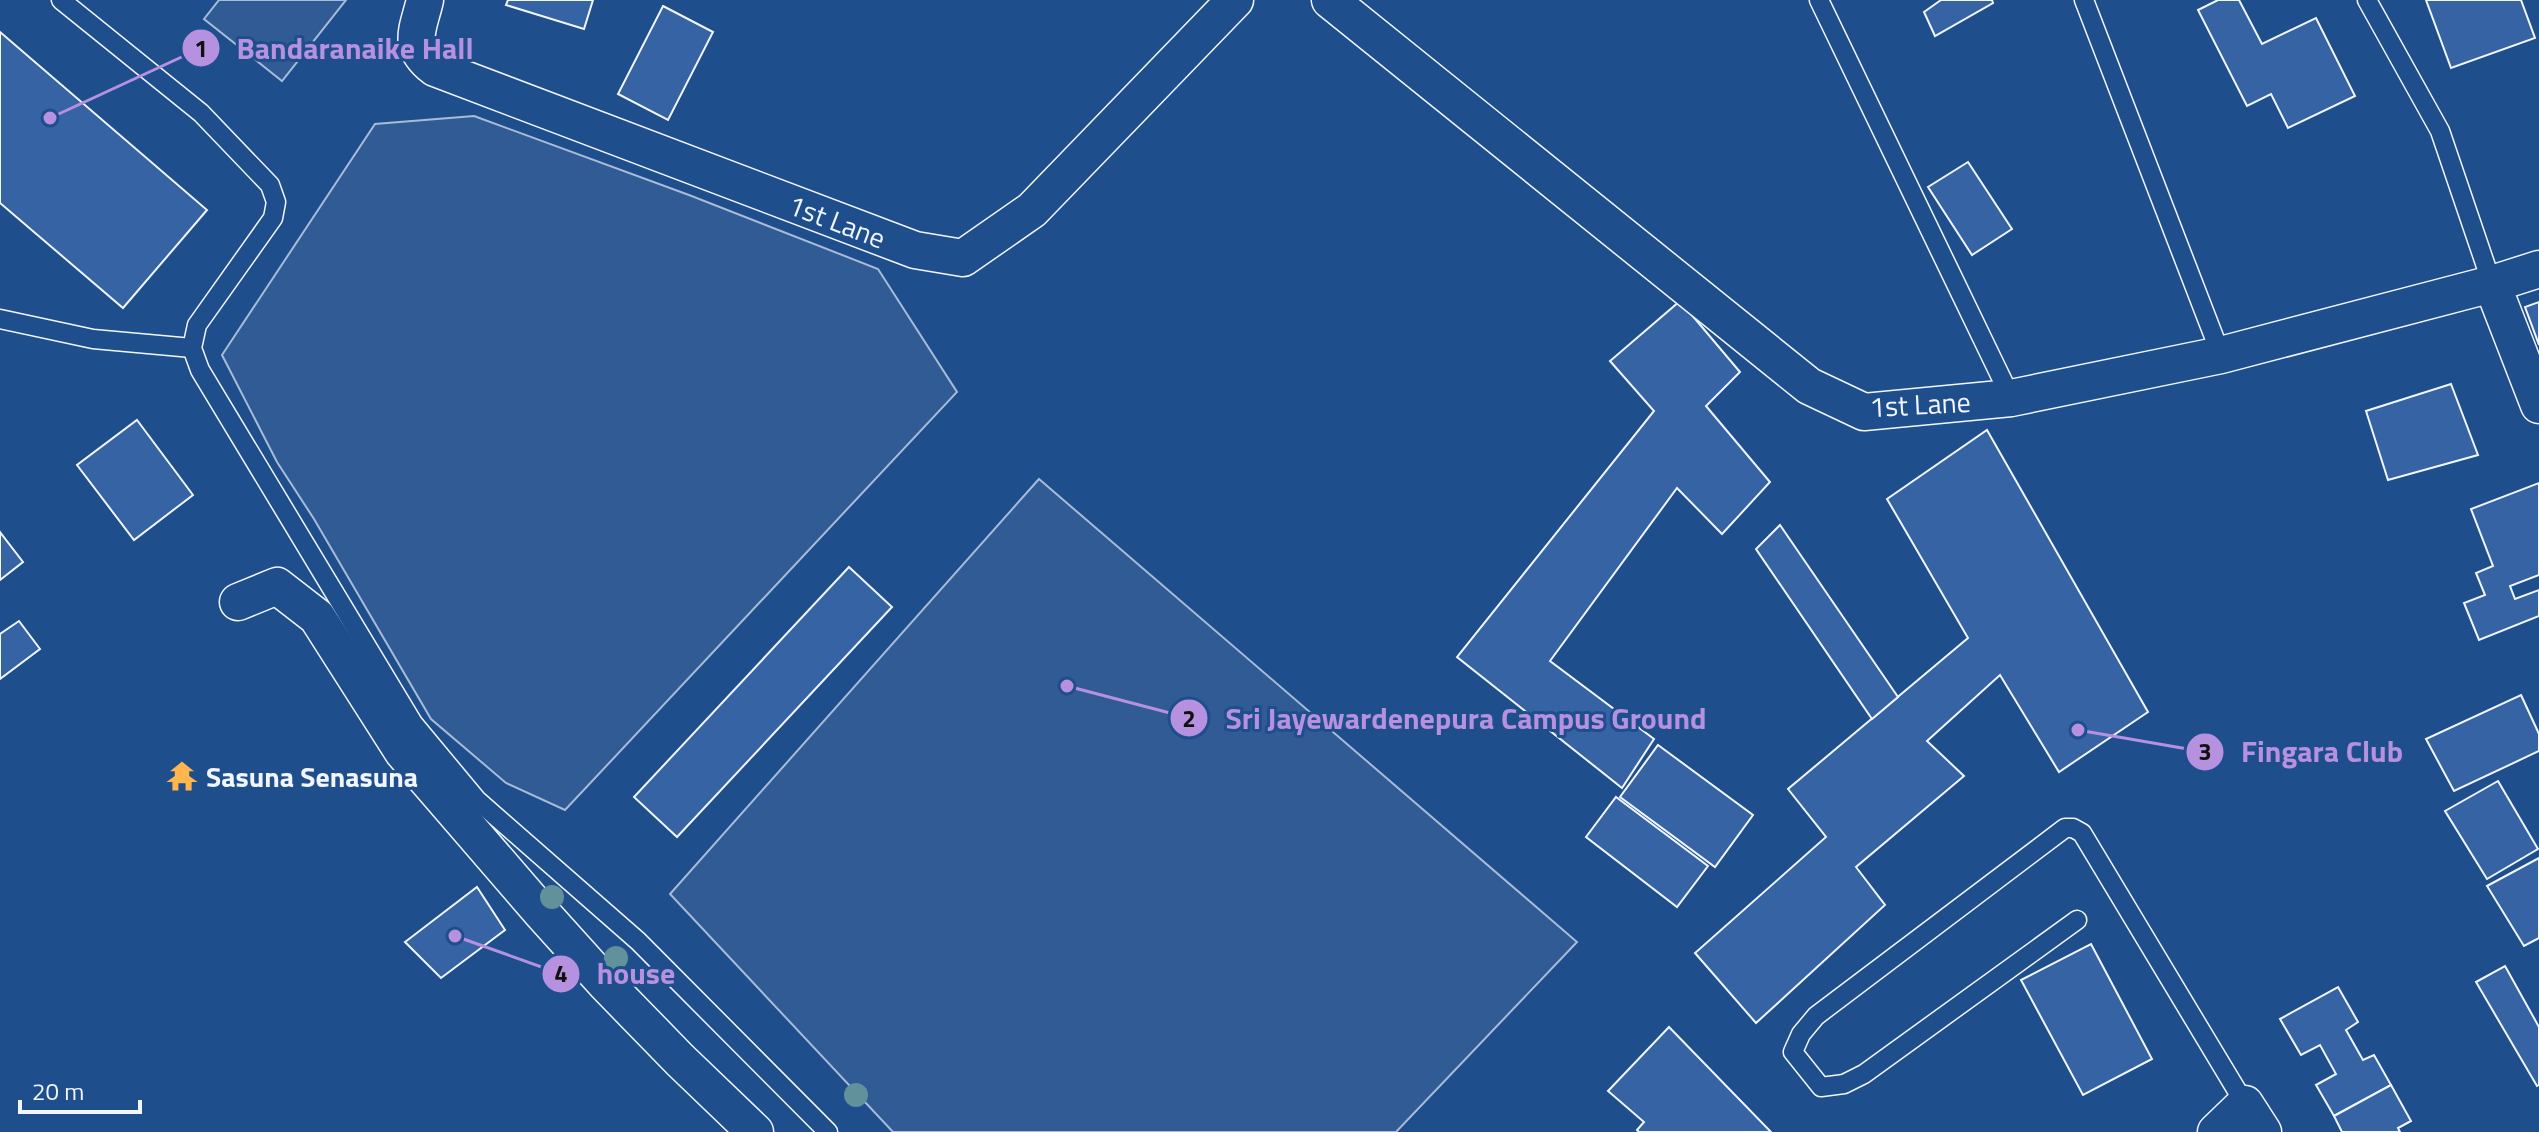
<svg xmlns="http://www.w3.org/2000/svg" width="2539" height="1132" font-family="'Titillium Web',sans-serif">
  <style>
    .built { fill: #305b95; stroke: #a8bbd7; stroke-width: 2 }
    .building { fill: #3563a3; stroke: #f2f6ff; stroke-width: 2 }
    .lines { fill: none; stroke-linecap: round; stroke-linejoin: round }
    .lane-casing { stroke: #f2f6ff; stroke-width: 21 }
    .street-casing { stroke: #f2f6ff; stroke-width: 39 }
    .lane { stroke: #1f4e8c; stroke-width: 18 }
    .street { stroke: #1f4e8c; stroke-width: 36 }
    .tree { fill: #61919a }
    .labels { text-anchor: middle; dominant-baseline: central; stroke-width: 6; stroke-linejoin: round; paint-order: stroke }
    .street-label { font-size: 28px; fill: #f2f6ff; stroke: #1f4e8c }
    .poi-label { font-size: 28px; font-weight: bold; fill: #f2f6ff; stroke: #1f4e8c; text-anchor: start }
    .leader { fill: none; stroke: #b691df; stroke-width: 3 }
    .callout-dot { fill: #b691df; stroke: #1f4e8c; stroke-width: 3 }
    .mark-label { font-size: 24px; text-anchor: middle; font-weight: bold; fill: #111 }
    .callout-label { font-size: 30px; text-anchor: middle; font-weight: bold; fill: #b691df; stroke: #1f4e8c; stroke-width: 6; stroke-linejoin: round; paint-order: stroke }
  </style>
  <rect width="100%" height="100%" fill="#1f4e8c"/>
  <g class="built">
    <path d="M219,0H346L282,81L204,19Z"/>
    <path d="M474,116L689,195L878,269L957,392L565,810L506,783L431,719L314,519L277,462L222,355L375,124Z"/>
    <path d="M1039,479L1577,942L1396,1132H893L670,894Z"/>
  </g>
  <g class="building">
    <path d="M508,0H593L584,29L506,5Z"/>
    <path d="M1941,0H1992L1993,3L1935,36L1924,12Z"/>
    <path d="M2218,0H2239L2262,44L2316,18L2355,96L2288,128L2271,94L2247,106L2198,10Z"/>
    <path d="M2426,0H2521L2535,38L2451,68Z"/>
    <path d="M663,6L713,32L668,120L618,94Z"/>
    <path d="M0,32L207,210L123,308L0,203Z"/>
    <path d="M1968,162L2012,229L1972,255L1928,187Z"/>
    <path d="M1680,301L1740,372L1706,406L1770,482L1722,534L1677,488L1550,661L1654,739L1622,788L1457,657L1654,411L1610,361Z"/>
    <path d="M2539,302V345L2525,307Z"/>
    <path d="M2451,384L2478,455L2388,480L2366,411Z"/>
    <path d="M137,420L193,495L134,540L77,465Z"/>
    <path d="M1987,430L2148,712L2059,772L2000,675L1927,741L1964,776L1856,867L1885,905L1756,1023L1695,953L1826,837L1788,789L1968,638L1887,499Z"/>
    <path d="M2539,483V575L2510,586L2515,599L2539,590V616L2479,640L2464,603L2485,595L2476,573L2493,566L2471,509Z"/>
    <path d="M1780,525L1898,697L1872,719L1756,549Z"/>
    <path d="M0,532L23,562L0,580Z"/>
    <path d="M849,567L892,607L677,837L634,797Z"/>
    <path d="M19,621L40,649L0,679V634Z"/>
    <path d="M2521,695L2539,734V751L2454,791L2426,739Z"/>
    <path d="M1658,745L1753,815L1715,867L1620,797Z"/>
    <path d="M2498,781L2538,849L2487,879L2445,811Z"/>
    <path d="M1616,797L1708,866L1677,907L1586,837Z"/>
    <path d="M2539,858V938L2524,946L2487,886Z"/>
    <path d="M477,887L505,930L441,978L405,942Z"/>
    <path d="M2091,944L2152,1059L2083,1095L2021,980Z"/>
    <path d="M2505,966L2539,1027V1085L2537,1086L2476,982Z"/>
    <path d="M2338,987L2358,1022L2346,1030L2363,1060L2374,1055L2391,1085L2334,1116L2316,1085L2336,1074L2320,1045L2301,1055L2280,1019Z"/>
    <path d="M1669,1027L1771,1132H1639L1637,1130L1644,1122L1608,1091Z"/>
    <path d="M2391,1085L2411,1121L2398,1128L2400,1132H2342L2334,1116Z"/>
  </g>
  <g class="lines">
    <g class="lane-casing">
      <g id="lane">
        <path d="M61,0L201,113L270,185L276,202L273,218L197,325L192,348L200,370L413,723L477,800L638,941L828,1132"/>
        <path d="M1819,0L2011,398"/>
        <path d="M2084,0L2221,355"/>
        <path d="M2367,0L2440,131L2492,284"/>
        <path d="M0,319L93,339L192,348"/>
        <path d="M2077,920L1864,1074L1844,1084L1821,1087L1793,1052L1801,1034L1816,1016L2065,828H2073L2082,833L2245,1104"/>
      </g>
    </g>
    <g class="street-casing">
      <g id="street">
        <path d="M425,0C418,30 406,46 435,68L915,250L963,258L1032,210L1235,0"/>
        <path d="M1330,0L1809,386L1864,412L2011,398L2221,355L2492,284L2539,269"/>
        <path d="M2492,284L2539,405"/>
        <path d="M238,602L277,586L317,617L403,752L542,913L606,984L680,1060L755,1132"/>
        <path d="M2216,1132L2245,1104L2263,1132"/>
      </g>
    </g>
    <use href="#lane" class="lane"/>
    <use href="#street" class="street"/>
  </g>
  <g class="tree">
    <circle cx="552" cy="897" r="12"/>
    <circle cx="616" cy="958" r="12"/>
    <circle cx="856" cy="1095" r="12"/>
  </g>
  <defs>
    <g id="temple-bare" transform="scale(2.4)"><path d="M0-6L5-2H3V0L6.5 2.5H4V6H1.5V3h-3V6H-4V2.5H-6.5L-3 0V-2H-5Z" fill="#ffb74d" stroke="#1f4e8c" stroke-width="2.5" paint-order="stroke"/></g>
  </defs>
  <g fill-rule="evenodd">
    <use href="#temple-bare" x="182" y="776"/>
  </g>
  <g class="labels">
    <g class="street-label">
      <text transform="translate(837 221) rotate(21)">1st Lane</text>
      <text transform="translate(1920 404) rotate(-3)">1st Lane</text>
    </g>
    <g class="poi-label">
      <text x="206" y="776">Sasuna Senasuna</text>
    </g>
  </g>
  <path class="leader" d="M50 118L201 48M1067 686L1189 718M2078 730L2205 752M455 936L561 974"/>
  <g class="callout-dot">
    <circle cx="50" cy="118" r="8"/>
    <circle cx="1067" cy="686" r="8"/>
    <circle cx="2078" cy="730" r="8"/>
    <circle cx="455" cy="936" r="8"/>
    <circle cx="201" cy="48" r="20"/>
    <circle cx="1189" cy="718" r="20"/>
    <circle cx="2205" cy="752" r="20"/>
    <circle cx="561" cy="974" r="20"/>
  </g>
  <g class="mark-label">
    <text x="201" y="57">1</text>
    <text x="1189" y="727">2</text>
    <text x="2205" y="760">3</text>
    <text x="561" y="982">4</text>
  </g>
  <g class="callout-label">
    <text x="355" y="59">Bandaranaike Hall</text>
    <text x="1466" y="729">Sri Jayewardenepura Campus Ground</text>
    <text x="2322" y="762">Fingara Club</text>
    <text x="636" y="984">house</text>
  </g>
  <path d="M20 1100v12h120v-12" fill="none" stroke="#f2f6ff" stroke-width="4"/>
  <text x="32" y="1100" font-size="24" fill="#f2f6ff" stroke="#1f4e8c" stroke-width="6" paint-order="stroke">20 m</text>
</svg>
